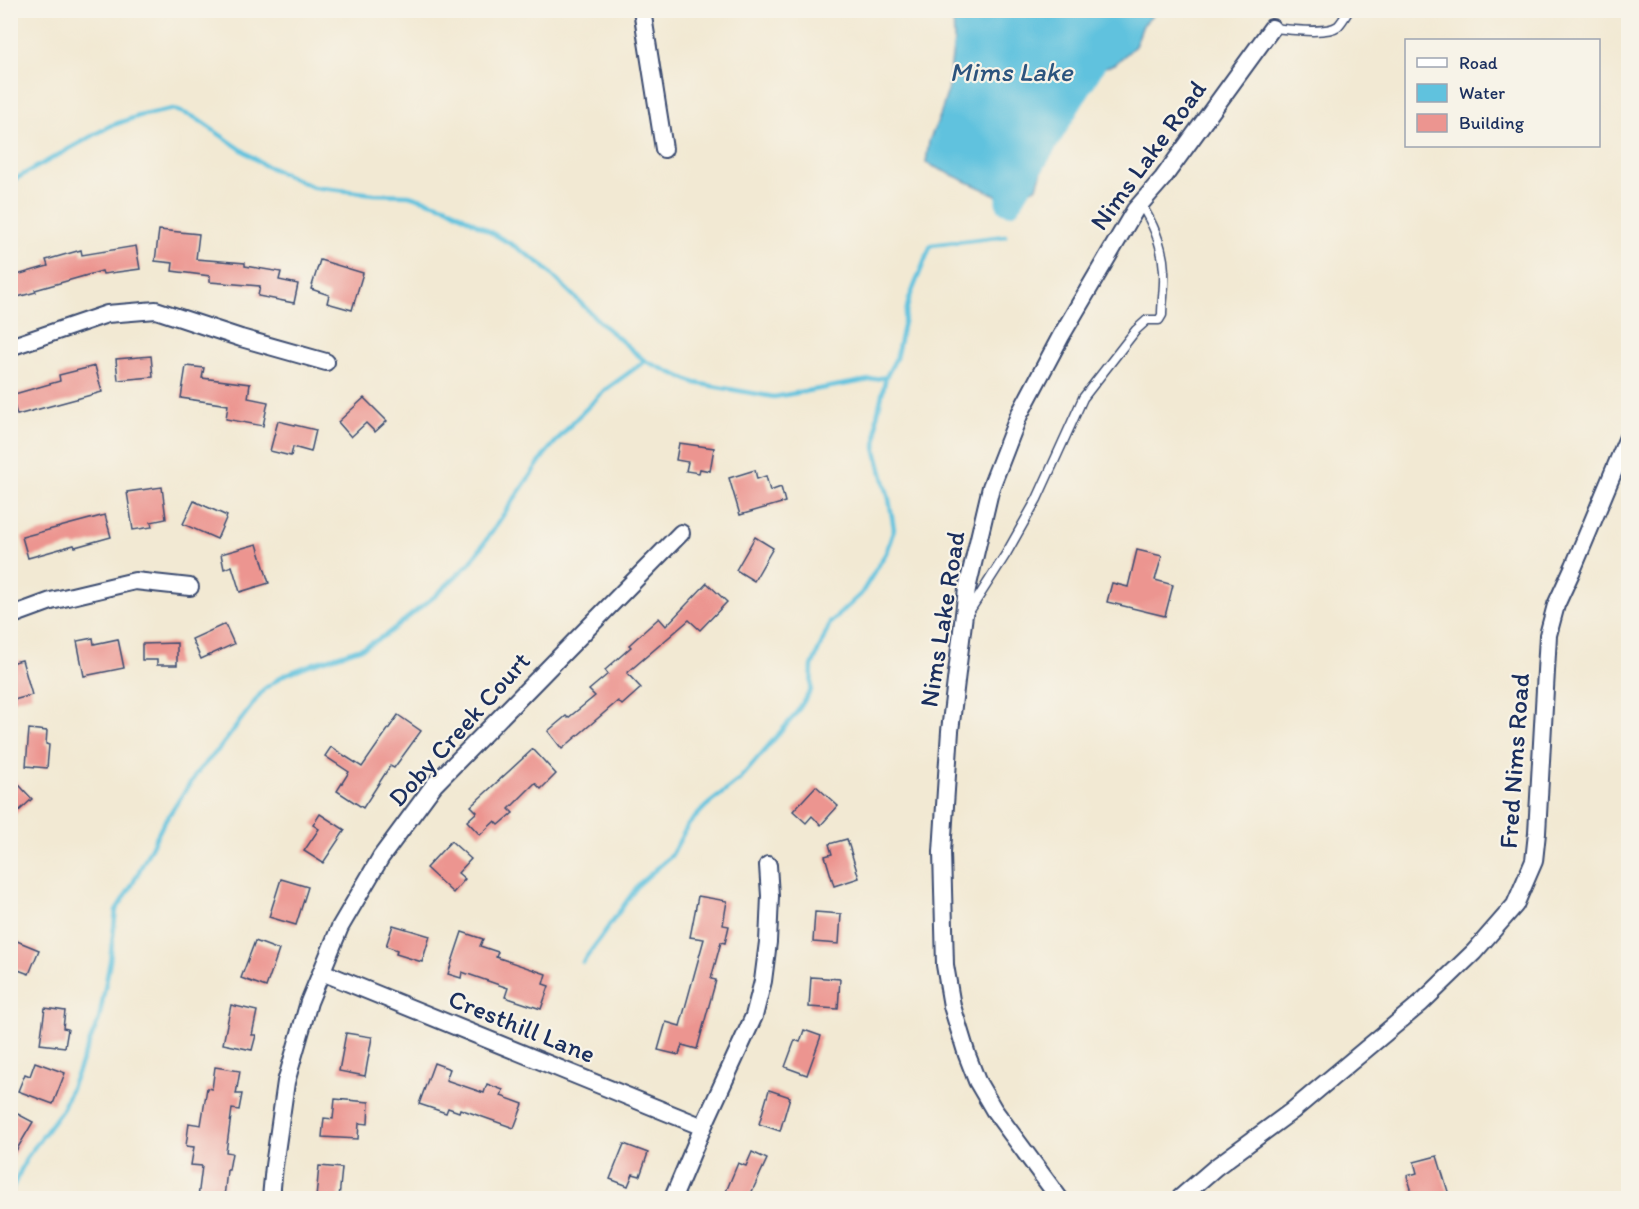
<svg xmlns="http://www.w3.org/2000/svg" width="1639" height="1209" font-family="Itim,sans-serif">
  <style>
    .water { fill: #60c2de; stroke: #3e789e; stroke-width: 1.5 }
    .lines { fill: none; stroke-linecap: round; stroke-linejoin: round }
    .stream { stroke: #60c2de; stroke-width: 4.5 }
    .river { stroke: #60c2de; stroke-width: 27 }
    .building { fill: #ec9590 }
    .lane-casing { stroke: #3b4b70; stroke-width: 11 }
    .street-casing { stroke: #3b4b70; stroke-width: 20 }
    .lane { stroke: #fff; stroke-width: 8 }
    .street { stroke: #fff; stroke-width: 16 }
    .labels { text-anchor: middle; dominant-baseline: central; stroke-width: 4.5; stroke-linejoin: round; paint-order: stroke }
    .street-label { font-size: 26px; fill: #1b2f5e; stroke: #f7f3e8 }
    .water-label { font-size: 27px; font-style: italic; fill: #2c547e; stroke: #f7f3e8 }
  </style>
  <rect width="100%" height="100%" fill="#f7f3e8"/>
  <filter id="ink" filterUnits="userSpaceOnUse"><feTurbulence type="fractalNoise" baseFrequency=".0167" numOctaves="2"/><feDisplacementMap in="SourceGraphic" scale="12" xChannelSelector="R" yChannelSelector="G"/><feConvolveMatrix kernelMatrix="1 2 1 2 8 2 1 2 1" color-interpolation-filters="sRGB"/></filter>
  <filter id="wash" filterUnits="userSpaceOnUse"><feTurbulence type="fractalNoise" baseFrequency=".008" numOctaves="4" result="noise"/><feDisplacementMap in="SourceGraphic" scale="24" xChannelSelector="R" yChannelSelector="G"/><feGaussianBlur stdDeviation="1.35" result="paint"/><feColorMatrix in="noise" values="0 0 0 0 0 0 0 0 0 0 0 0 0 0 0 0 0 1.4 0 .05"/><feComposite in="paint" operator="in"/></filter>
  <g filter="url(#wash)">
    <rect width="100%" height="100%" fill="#f2e9d3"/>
    <path class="water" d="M953,11V10L1157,11L1143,25L1135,46L1115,64L1092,71L1065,97L1037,187L1009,201L926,163L929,141L940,116L948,90L954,40Z"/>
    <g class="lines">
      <g class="stream">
        <path d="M10,182L110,126L139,116L173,109L194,117L264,165L313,187L374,194L409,195L447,207L516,247L541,264L604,326L645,361L695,383L774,397L886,377"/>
        <path d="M583,962L639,884L671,856L688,825L706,806L739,780L795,715L811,690L812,666L830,623L861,594L886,553L894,529L889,499L876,451L877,416L886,377L896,358L909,299L931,245L1005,236"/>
        <path d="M10,1193L27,1157L62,1110L99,1019L110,961L116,910L131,887L163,824L199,770L220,748L264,689L284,675L312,664L365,647L387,634L435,596L471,562L545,454L574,421L605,390L645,361"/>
      </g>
      <path class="river" d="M1009,201L1124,10"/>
    </g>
    <g id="blocks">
      <g class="building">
        <path d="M159,230L199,234L196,259L245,263V266L281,272L279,280L298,284L294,303L258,296L260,286L210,282V276L172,271L173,263L155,261Z"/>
        <path d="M136,246L140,269L103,274L102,271L35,290L36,292L10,299V277L48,266L46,260L81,250L82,255Z"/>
        <path d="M320,260L363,273L352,310L327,303L329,295L311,289Z"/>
        <path d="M151,356L153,377L118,380L116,359Z"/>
        <path d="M95,366L102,392L17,415L11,395L60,381L59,375Z"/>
        <path d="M186,366L204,368L202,378L250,384L248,398L268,402L263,426L226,419L228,405L181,398Z"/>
        <path d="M364,398L387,421L375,432L366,423L351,437L338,422Z"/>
        <path d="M278,421L316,430L311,452L293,447L291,456L270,451Z"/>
        <path d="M679,443L714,448L710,471L700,469L699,473L686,471L688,462L676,460Z"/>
        <path d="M755,470L757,479L766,476L770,491L781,487L785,502L740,515L729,478Z"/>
        <path d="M162,487L166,519L151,522L152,527L133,530L127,492Z"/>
        <path d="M194,501L227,516L217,539L183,524Z"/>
        <path d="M105,515L111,537L75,547L74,545L28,558L22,537Z"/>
        <path d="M755,537L773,548L754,581L736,570Z"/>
        <path d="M257,544L269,583L240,592L232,566L224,569L221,554Z"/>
        <path d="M1137,550L1162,556L1155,580L1173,585L1165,616L1107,602L1112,583L1128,587Z"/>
        <path d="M707,583L727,602L700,630L689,620L627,673L641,688L622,705L618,701L562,749L548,731L566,716L568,718L595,696L589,690L608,674L605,670L631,647L629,645L659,618L666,626Z"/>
        <path d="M225,624L234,644L201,659L192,639Z"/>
        <path d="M93,638L94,644L118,639L124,668L84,676L77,641Z"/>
        <path d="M177,643V665H157V660H142V644Z"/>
        <path d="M22,660L32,695L10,701V663Z"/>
        <path d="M398,715L421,731L394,768L390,766L363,808L337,791L349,772L325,756L331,747L362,767Z"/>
        <path d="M29,729L47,731L46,744L49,745L47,768L26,766Z"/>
        <path d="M533,749L556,774L541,789L535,783L509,809L513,813L499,825L495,821L480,835L467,821L477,812L471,806Z"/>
        <path d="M10,775L32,799L10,819Z"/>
        <path d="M816,786L838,806L821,825L812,816L806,823L793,811Z"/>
        <path d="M320,814L345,830L323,863L304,851L319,829L313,825Z"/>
        <path d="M847,839L859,878L834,886L825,856L832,854L829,844Z"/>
        <path d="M451,841L471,859L458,873L465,879L453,893L426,868Z"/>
        <path d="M281,879L308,887L296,925L269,917Z"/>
        <path d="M698,896L727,901L723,925L729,926L725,943L721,942L711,979L716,980L697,1049L682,1045L679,1055L658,1050L666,1022L680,1026L704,939L690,937Z"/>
        <path d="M815,912L841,914L839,944L813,942Z"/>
        <path d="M393,925L430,936L422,962L396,954L397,950L386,946Z"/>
        <path d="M462,932L483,939L480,946L498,952L496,957L546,974L543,984L549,986L541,1009L505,997L508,988L462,972L461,978L448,974Z"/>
        <path d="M17,941L39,950L29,974L10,967V950L13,951Z"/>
        <path d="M255,941L279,950L266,987L241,978Z"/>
        <path d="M811,977L840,979L838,1009L809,1007Z"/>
        <path d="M231,1005L257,1011L252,1035H256L252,1050L223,1044Z"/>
        <path d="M45,1008L65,1011L63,1028L68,1029L65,1047L40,1044Z"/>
        <path d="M804,1030L821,1036L807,1075L785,1067L795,1040L800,1042Z"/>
        <path d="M346,1033L372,1037L365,1076L339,1071Z"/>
        <path d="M35,1062L65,1073L53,1104L18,1091L25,1074L30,1076Z"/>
        <path d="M434,1063L450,1069L446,1080L484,1093L487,1084L503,1090L501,1096L523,1104L514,1128L460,1109L459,1112L448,1108L446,1113L419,1104Z"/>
        <path d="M215,1067L240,1071L236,1094H242L239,1110L232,1109L226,1152L232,1153L229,1170H227L224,1198H198L202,1166L191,1165L194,1147L186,1146L189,1123L201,1125L207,1088L212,1089Z"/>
        <path d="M769,1090L790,1097L780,1131L759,1124Z"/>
        <path d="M335,1099L369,1102L368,1124L359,1123L358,1139L322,1137L324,1118L333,1119Z"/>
        <path d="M10,1110L33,1122L10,1161Z"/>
        <path d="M624,1144L648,1153L640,1176L633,1174L628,1186L610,1179Z"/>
        <path d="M752,1152L767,1159L749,1198H735L725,1194L738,1163L746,1166Z"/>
        <path d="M1437,1156L1450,1198H1414L1407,1176L1417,1173L1414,1162Z"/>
        <path d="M319,1166L342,1168L339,1198H316Z"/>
      </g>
    </g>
  </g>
  <g filter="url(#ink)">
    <use href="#blocks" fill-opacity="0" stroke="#3b4b70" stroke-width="1.5"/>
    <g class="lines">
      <g class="lane-casing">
        <g id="lane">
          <path d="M1272,28C1287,29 1326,35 1338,26C1342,22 1346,15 1349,10"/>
          <path d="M967,615L1006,554L1037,499L1083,398L1136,330L1147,320H1159L1162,315C1162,300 1165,286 1164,271C1163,248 1153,223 1140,203"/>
        </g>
      </g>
      <g class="street-casing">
        <g id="street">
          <path d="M642,10L664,149"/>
          <path d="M10,347L107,314L156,310L241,338L326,362"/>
          <path d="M10,616L51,601L135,581L190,587"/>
          <path d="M322,972L703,1127"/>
          <path d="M271,1198L274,1166L286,1082L309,1002L340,927L381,857L434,785L681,533"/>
          <path d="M673,1198L703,1127L754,1016L763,981L768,942L770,896L768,865"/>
          <path d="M1059,1198L994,1110L977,1081L967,1055L952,1006L945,965L942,852L946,790L950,731L967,589L991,487L1019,415L1061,336L1135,210L1163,178L1272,28"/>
          <path d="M1180,1198L1216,1167L1292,1111L1421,1003L1474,952L1515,905L1534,861L1537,833L1548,635L1556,605L1574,566L1628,437"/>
        </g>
      </g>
      <use href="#lane" class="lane"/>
      <use href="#street" class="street"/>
    </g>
  </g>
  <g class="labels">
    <g class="street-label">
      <text transform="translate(1148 155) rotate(-54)">Nims Lake Road</text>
      <text transform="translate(942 619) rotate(-81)">Nims Lake Road</text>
      <text transform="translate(459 729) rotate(-48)">Doby Creek Court</text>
      <text transform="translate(1514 761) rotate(-86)">Fred Nims Road</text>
      <text transform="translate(522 1026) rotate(22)">Cresthill Lane</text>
    </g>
    <g class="water-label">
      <text x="1011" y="71">Mims Lake</text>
    </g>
  </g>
  <rect width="1639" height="1209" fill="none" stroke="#f7f3e8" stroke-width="36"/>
  <rect x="1405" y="39" width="195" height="108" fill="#f7f3e8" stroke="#9fa5b1" stroke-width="1.5"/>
  <rect x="1417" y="58" width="30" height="9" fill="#ffffff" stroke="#9fa5b1" stroke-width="1.5"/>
  <text x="1459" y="69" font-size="18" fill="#1b2f5e">Road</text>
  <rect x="1417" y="84" width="30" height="18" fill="#60c2de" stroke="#9fa5b1" stroke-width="1.5"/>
  <text x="1459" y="99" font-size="18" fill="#1b2f5e">Water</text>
  <rect x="1417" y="114" width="30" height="18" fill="#ec9590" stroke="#9fa5b1" stroke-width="1.5"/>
  <text x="1459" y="129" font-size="18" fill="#1b2f5e">Building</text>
</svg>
